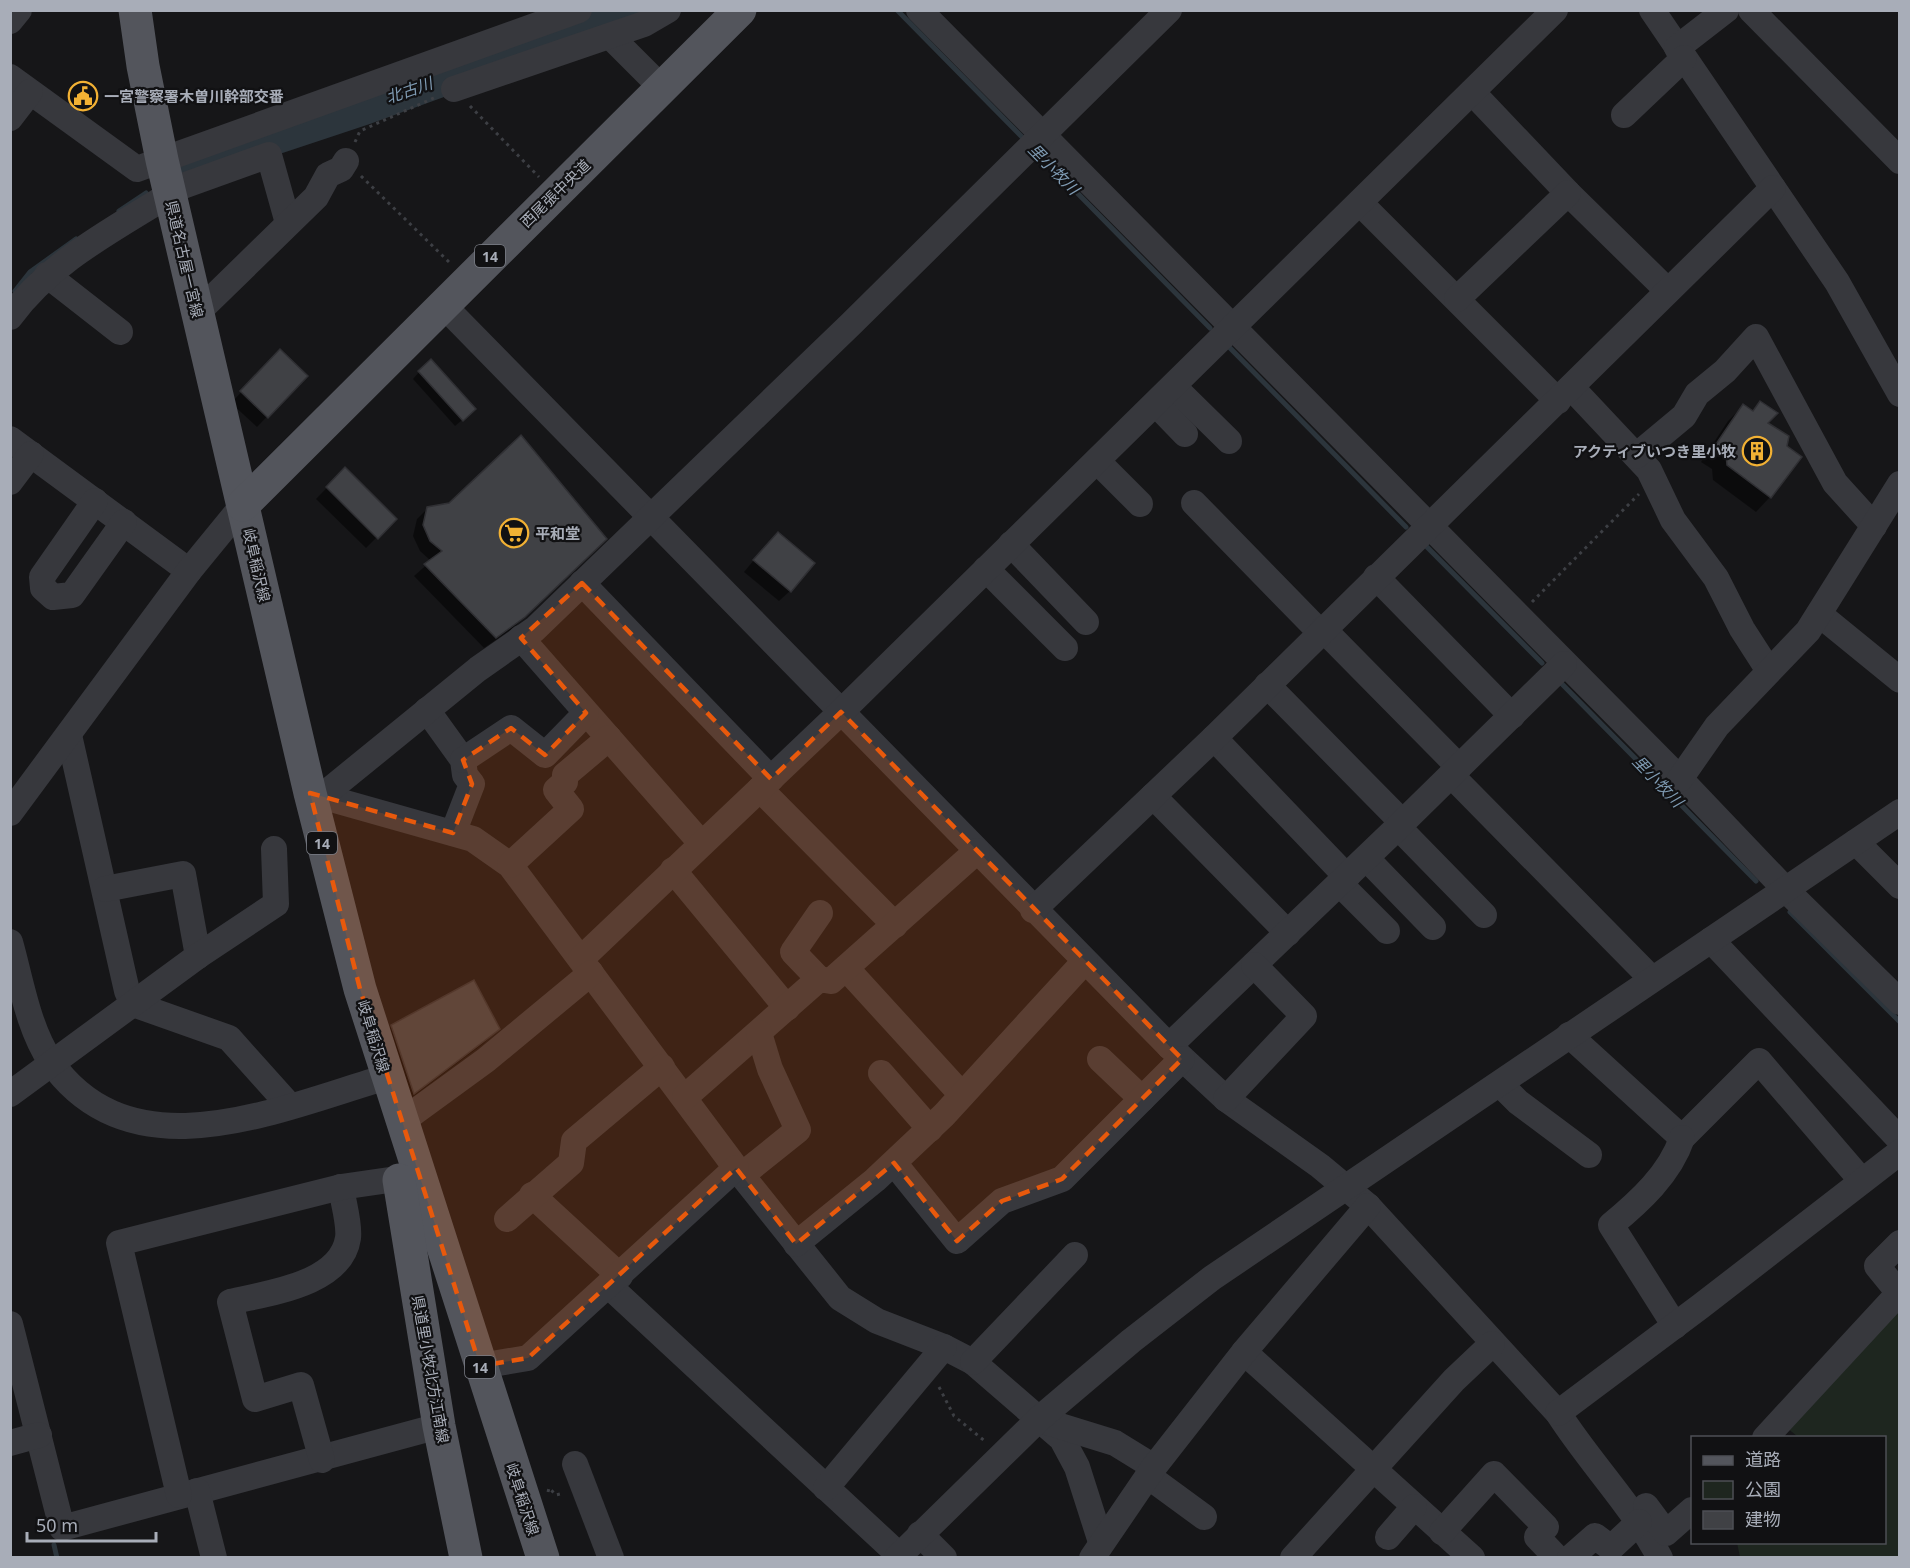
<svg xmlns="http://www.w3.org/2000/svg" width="1910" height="1568" font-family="'Noto Sans','Noto Sans JP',sans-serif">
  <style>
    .green { fill: #1e261f }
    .shadow { fill: #0007 }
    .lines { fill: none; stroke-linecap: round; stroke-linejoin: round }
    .stream { stroke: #2c353c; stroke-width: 5 }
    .river { stroke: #2c353c; stroke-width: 32 }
    .building { fill: #404145; stroke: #303034; stroke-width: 1.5 }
    .path { stroke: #3d3f44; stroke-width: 3; stroke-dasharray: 3 4.5; stroke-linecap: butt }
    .minor { stroke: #37383d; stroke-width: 26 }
    .major { stroke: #53555c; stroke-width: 33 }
    .marked { fill: #e8590c; fill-opacity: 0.2; stroke: #e8590c; stroke-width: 4.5; stroke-dasharray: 12 8; stroke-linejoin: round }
    .labels { text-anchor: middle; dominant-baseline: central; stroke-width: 4.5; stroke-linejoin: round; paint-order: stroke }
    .shield { fill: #111113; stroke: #7b7e86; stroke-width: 1.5 }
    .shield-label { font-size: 14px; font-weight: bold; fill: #a8adb8 }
    .poi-label { font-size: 15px; font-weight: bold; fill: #a8adb8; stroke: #111113; text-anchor: start }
    .street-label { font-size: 15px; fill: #a8adb8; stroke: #111113 }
    .water-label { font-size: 16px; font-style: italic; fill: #7f9bb3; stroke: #111113 }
  </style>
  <rect width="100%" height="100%" fill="#161618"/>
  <path class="green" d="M1900,1293L1899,1557H1740L1737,1543L1884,1542V1438L1798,1437L1780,1422Z"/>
  <g class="shadow">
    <path d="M280,351L306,376L257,427L231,403Z"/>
    <path d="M419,372L467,416L455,426L413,379Z"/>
    <path d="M1760,403L1766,423L1770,497L1756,512L1713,480L1712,469L1701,462L1728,421L1743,406L1751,412Z"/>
    <path d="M345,469L395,519L366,548L316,499Z"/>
    <path d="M428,508L605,538L513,628L484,648L414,576L431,561L420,551L413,536L417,519Z"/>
    <path d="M767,544L790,591L779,601L744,572Z"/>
    <path d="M392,1026L498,1029L483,1044L399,1107L377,1040Z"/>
  </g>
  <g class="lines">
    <g class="stream">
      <path d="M897,10L1026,141"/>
      <path d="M1037,152L1210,328"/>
      <path d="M119,211L146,193"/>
      <path d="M15,291L30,272L76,239"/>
      <path d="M1229,347L1406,527"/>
      <path d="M1423,543L1542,663"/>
      <path d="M1560,682L1756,881"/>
      <path d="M1790,912L1900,1022"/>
      <path d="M54,1545L57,1558"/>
    </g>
    <path class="river" d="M184,174L211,160L367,108L543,44L618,20L636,10"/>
  </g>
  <g class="building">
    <path d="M280,349L308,376L268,418L240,391Z"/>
    <path d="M431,359L476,409L463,421L418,371Z"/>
    <path d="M1760,401L1778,413L1768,423L1789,436L1787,446L1802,457L1771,498L1727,465L1726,455L1714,447L1743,404L1753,411Z"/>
    <path d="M521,435L607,539L525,617L496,638L424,564L442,551L430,541L423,525L427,507L449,503Z"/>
    <path d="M345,467L397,519L378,539L326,487Z"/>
    <path d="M778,532L815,563L791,592L753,560Z"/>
    <path d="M474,980L500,1029L414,1094L391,1025Z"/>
  </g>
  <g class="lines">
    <g class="path">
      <path d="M470,106L539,177"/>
      <path d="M355,142L360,131L436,97"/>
      <path d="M361,176L451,264"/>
      <path d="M1532,602L1639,494"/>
      <path d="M939,1387L954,1416L986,1442"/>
      <path d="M548,1492L549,1488L556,1495L564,1493"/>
    </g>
    <g class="minor">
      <path d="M919,10L1680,779L1786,890L1900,1002"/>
      <path d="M1652,10L1837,282L1900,394"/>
      <path d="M1751,10L1900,161"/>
      <path d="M10,21L19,10"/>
      <path d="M610,36L662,88"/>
      <path d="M1677,48L1726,10"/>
      <path d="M10,77L137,169L579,10"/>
      <path d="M454,89L644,24L668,10"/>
      <path d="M1472,92L1568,193L1668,291"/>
      <path d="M1624,115L1684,58"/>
      <path d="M10,118L30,92"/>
      <path d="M169,191L269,155L288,223"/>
      <path d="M1360,203L1558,401"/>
      <path d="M47,275L120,332"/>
      <path d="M1457,299L1568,193"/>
      <path d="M443,305L1169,1046L1226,1099L1320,1166L1368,1206L1558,1413C1590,1463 1632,1505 1660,1558"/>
      <path d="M197,313L316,197L328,175L341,169L346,161"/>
      <path d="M10,317C51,261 113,230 170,194"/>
      <path d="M1174,387L1229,441"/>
      <path d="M1571,387L1649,470L1673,520L1716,578L1742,629L1769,671"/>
      <path d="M1156,404L1185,434"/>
      <path d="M10,439L189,571"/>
      <path d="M1636,456L1684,416L1697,394L1725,371L1756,337L1835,483L1874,526"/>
      <path d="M1097,461L1140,504"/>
      <path d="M10,482L31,454"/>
      <path d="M95,501L42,577L43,588L53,597L72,595L124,522"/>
      <path d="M1194,503L1320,632"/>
      <path d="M1011,544L1086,622"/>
      <path d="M986,569L1065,648"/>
      <path d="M1376,577L1512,716"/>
      <path d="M582,583L771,779"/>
      <path d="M1819,614L1900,680"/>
      <path d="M1323,629L1459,767"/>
      <path d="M521,638L701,843"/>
      <path d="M1267,685L1403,823"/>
      <path d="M427,710L463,760L465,775L472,784L453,833"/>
      <path d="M69,735L127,991L133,1004L229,1038L289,1105"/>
      <path d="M1214,738L1347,877"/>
      <path d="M463,760L511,728L545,755L586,713"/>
      <path d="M1451,775L1652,979"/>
      <path d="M1680,779L1717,726L1808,631L1900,484"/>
      <path d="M760,789L895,925"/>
      <path d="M310,793L473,839L510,865L736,1168L840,1298L877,1321L944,1347L973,1362L1062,1439L1077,1467L1101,1542"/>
      <path d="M322,796L478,669L535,629L851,324L1169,10"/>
      <path d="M1153,796L1288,933"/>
      <path d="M10,813L189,571L243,505"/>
      <path d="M1398,827L1484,915"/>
      <path d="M1856,842L1900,886"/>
      <path d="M1366,858L1433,927"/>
      <path d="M510,865L571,809L556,790L565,782V775L609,738"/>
      <path d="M673,870L787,1008"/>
      <path d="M1340,884L1387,931"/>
      <path d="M105,889L183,874L198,956"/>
      <path d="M1033,910L1214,738L1773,188"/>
      <path d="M1711,940L1900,1140"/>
      <path d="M10,942C21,981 28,1028 51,1062C132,1177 280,1108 387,1077"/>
      <path d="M581,959L841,712L1555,10"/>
      <path d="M846,968L962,1095"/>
      <path d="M819,979L793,952L820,913"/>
      <path d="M1569,1035L1682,1138L1759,1061L1862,1181"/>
      <path d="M1169,1046L1398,827L1564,664"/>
      <path d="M1100,1059L1142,1099"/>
      <path d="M881,1073L930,1129"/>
      <path d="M1500,1084L1518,1102L1589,1155"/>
      <path d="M10,1094L198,956L276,904L274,849"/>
      <path d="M685,1097L819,979L831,981L977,851"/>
      <path d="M1226,1099L1304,1016L1254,965"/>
      <path d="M401,1122L486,1060L591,973"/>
      <path d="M894,1163L957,1241L1002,1201L1062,1179L1182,1059"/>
      <path d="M742,1175L798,1130L770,1069L759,1033"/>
      <path d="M532,1195L620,1276"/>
      <path d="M507,1219L571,1163L574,1141L662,1067"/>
      <path d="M796,1244L875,1180L944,1115L1085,961"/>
      <path d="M609,1286L899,1555"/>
      <path d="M10,1324L62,1528L439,1426"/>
      <path d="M1675,1326L1611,1225C1639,1202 1670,1174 1682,1138"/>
      <path d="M1244,1352L1472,1558"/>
      <path d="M973,1362L1075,1255"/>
      <path d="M480,1366L528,1358L736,1168"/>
      <path d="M1558,1413L1701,1306L1900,1152"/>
      <path d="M1047,1422L1115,1443L1154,1467"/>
      <path d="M1765,1438L1899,1293L1877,1266L1900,1243"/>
      <path d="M10,1443L39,1435"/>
      <path d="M322,1460L301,1385L255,1399L230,1302C267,1293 341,1285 348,1238C350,1224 343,1202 341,1187"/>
      <path d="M575,1464L611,1558"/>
      <path d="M1148,1476L1204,1517"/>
      <path d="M826,1488L944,1347"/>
      <path d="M197,1491L214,1558"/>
      <path d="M179,1495L119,1243L341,1187L417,1176"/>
      <path d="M1646,1506L1666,1533L1692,1510"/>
      <path d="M1442,1532L1494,1474L1546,1527L1537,1537L1557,1558"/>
      <path d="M920,1534L944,1558"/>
      <path d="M1388,1537L1414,1507"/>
      <path d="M897,1558L1039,1419L1131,1341L1212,1278L1900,812"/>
      <path d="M1092,1558L1154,1467L1244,1352L1368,1206"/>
      <path d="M1293,1558L1454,1380L1492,1344"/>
      <path d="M1570,1558L1595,1536L1611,1548L1639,1522"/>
    </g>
    <g class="major">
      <path d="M135,10L143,66L162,160L310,793L360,989L543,1558"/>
      <path d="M243,505L740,10"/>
      <path d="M399,1180L439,1426L466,1558"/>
    </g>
  </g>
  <path class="marked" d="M582,583L771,779L841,712L1182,1059L1062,1179L1002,1201L957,1241L894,1163L796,1244L736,1168L528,1358L480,1366L360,989L310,793L453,833L472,784L463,760L511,728L545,755L586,713L521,638Z"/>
  <defs>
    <g id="civic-ring" transform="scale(1.5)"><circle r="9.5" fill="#111113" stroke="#f2b134" stroke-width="1.5"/><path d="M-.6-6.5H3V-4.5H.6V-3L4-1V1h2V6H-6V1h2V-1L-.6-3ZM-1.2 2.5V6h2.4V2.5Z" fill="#f2b134"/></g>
    <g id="building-ring" transform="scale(1.5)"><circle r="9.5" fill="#111113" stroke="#f2b134" stroke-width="1.5"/><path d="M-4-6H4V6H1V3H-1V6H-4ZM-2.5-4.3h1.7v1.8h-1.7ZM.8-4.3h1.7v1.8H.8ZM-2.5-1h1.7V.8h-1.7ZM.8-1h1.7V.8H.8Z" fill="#f2b134"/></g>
    <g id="supermarket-ring" transform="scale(1.5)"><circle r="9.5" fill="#111113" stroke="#f2b134" stroke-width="1.5"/><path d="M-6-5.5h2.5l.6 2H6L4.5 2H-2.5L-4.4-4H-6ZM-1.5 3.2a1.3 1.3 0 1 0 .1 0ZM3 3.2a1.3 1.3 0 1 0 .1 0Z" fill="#f2b134"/></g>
  </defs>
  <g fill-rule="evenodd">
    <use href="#civic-ring" x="83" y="96"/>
    <use href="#building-ring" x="1757" y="451"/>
    <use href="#supermarket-ring" x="514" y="533"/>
  </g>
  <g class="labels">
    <g class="shield">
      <rect x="475" y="245" width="30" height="22" rx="4.5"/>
      <rect x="307" y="832" width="30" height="22" rx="4.5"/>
      <rect x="465" y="1356" width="30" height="22" rx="4.5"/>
    </g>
    <g class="shield-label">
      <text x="490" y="256">14</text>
      <text x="322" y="843">14</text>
      <text x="480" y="1367">14</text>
    </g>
    <g class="poi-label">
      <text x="104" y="96">一宮警察署木曽川幹部交番</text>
      <text x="1736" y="451" text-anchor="end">アクティブいつき里小牧</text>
      <text x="535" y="533">平和堂</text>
    </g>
    <g class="street-label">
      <text transform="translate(555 193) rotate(-44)">西尾張中央道</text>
      <text transform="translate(185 259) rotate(77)">県道名古屋一宮線</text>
      <text transform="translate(257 565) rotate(77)">岐阜稲沢線</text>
      <text transform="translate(374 1036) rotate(73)">岐阜稲沢線</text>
      <text transform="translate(431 1369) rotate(80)">県道里小牧北方江南線</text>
      <text transform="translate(523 1499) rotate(72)">岐阜稲沢線</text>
    </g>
    <g class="water-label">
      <text transform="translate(409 90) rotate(-19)">北古川</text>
      <text transform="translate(1054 169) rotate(45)">里小牧川</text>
      <text transform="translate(1658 781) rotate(46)">里小牧川</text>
    </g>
  </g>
  <rect width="1910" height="1568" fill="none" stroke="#a8adb8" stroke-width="24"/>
  <rect x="1691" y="1436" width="195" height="108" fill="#111113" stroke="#4d4f55" stroke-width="1.5"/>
  <rect x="1703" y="1456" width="30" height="9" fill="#53555c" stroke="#4d4f55" stroke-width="1.5"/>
  <text x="1745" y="1466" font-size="18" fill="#a8adb8">道路</text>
  <rect x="1703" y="1481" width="30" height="18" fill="#1e261f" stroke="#4d4f55" stroke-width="1.5"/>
  <text x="1745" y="1496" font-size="18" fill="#a8adb8">公園</text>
  <rect x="1703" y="1511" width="30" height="18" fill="#404145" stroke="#4d4f55" stroke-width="1.5"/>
  <text x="1745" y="1526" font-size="18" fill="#a8adb8">建物</text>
  <path d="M27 1532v9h129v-9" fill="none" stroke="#a8adb8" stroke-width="3"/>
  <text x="36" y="1532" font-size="18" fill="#a8adb8" stroke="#111113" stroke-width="4.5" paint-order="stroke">50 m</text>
</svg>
